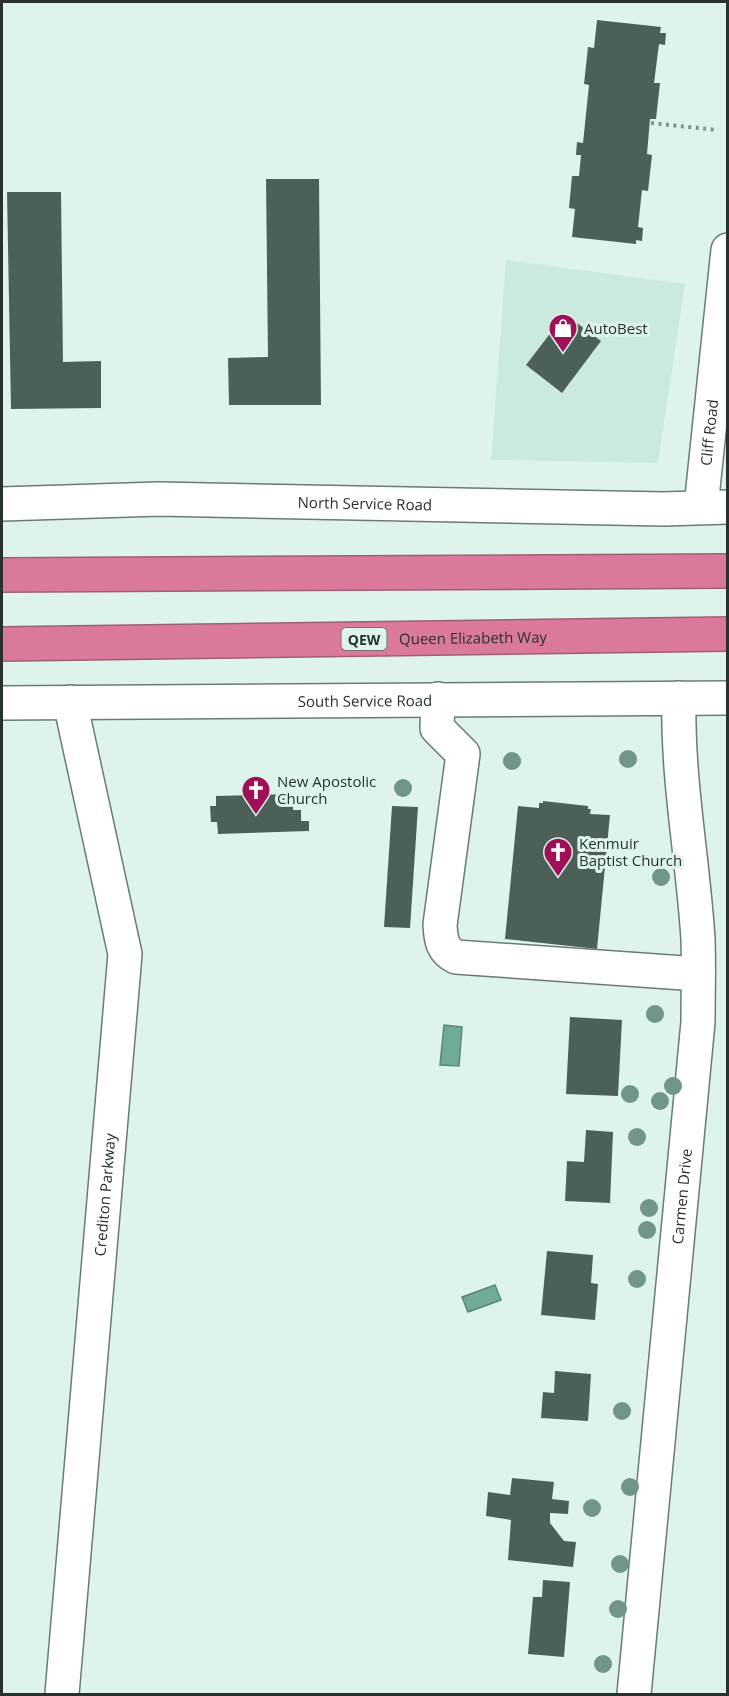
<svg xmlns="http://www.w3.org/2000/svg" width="729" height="1696" font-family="'Open Sans',sans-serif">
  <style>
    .built { fill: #cbe9dc }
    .water { fill: #70ac95; stroke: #5a8776; stroke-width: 1.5 }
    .building { fill: #4d6058 }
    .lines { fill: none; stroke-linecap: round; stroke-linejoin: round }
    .minor-casing { stroke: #687c73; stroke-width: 36 }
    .highway-casing { stroke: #9c6075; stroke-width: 36 }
    .path { stroke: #83928b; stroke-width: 4; stroke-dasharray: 3 4.5; stroke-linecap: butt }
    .minor { stroke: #fff; stroke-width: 33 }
    .highway { stroke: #da799c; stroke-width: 33 }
    .tree { fill: #719689 }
    .labels { text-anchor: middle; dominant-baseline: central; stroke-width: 6; stroke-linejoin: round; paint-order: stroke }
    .shield { fill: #def4ea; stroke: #5f6c66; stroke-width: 1.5 }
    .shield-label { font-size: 14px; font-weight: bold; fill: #28312d }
    .poi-label { font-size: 15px; fill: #28312d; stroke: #def4ea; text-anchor: start }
    .street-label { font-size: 15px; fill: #28312d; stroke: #def4ea }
  </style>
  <rect width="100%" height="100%" fill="#def4ea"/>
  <path class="built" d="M506,260L685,284L658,463L491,460Z"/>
  <g class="water">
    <path d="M444,1025L462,1027L459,1066L440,1065Z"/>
    <path d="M495,1285L501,1300L468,1312L462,1297Z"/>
  </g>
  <g class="building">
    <path d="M597,20L661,27L660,33H666L665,45L659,44L654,83H660L656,119H650L647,154L652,155L648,191L642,190L638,227L643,228L642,241L636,240V244L572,237L575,209L569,208L572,176H579L581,155H576L577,142L583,143L589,85L584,84L588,47L594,48Z"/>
    <path d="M266,179H319L321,405H229L228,358L268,357Z"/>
    <path d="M7,192H61L63,362L101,361V408L11,409Z"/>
    <path d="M565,314L601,341L562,393L526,365Z"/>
    <path d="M293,794V810H301V821H309V831L218,834L217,822H211L210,806H216V796Z"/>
    <path d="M543,801L588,806V809H591L590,814L610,815L597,949L505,939L518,806L539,808V803H543Z"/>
    <path d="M392,806L418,807L410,928L384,927Z"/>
    <path d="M570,1017L622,1020L618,1096L566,1094Z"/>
    <path d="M586,1130L613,1132L610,1203L565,1201L567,1161L584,1162Z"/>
    <path d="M547,1251L593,1255L591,1283L598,1284L595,1320L541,1315Z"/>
    <path d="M555,1371L591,1374L588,1421L541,1418L543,1392L554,1393Z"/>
    <path d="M512,1478L554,1482L552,1499L569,1501L568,1514L550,1513V1523L564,1541L576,1542L573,1567L508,1560L511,1520L486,1516L488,1492L510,1495Z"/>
    <path d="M543,1580L570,1582L564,1657L528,1654L533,1597H542Z"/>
  </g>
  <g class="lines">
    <g class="minor-casing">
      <g id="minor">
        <path id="s1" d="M2,504L159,499L663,509L728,507"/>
        <path id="s2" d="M701,507L728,250"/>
        <path d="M438,699L437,728L463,754L440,925C441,940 442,950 456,957L698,974"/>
        <path id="s3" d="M2,703L728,698"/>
        <path id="s4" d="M62,1694L125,954L70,702"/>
        <path id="s5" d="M634,1694L698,1022C698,994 699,967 698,939C693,859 677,779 679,698"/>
      </g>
    </g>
    <g class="highway-casing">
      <g id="highway">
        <path d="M2,575L728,571"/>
        <path id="s6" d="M2,644L728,634"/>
      </g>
    </g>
    <path class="path" d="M651,123L717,130"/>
    <use href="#minor" class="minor"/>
    <use href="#highway" class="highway"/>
  </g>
  <g class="tree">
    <circle cx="628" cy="759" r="9"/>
    <circle cx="512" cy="761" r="9"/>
    <circle cx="403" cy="788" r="9"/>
    <circle cx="661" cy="877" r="9"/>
    <circle cx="655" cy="1014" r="9"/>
    <circle cx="673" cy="1086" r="9"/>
    <circle cx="630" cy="1094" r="9"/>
    <circle cx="660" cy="1101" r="9"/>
    <circle cx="637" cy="1137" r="9"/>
    <circle cx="649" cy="1208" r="9"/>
    <circle cx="647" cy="1230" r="9"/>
    <circle cx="637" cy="1279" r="9"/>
    <circle cx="622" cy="1411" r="9"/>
    <circle cx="630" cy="1487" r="9"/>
    <circle cx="592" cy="1508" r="9"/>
    <circle cx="620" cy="1564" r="9"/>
    <circle cx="618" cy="1609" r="9"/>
    <circle cx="603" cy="1664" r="9"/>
  </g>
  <defs>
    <g id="shop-pin" transform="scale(1.5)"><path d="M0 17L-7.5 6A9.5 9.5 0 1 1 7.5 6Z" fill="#a01059" stroke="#def4ea"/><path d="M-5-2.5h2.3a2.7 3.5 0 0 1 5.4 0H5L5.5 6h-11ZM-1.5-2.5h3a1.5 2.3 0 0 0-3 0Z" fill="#fff"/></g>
    <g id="church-pin" transform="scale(1.5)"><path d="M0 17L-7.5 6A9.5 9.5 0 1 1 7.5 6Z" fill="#a01059" stroke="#def4ea"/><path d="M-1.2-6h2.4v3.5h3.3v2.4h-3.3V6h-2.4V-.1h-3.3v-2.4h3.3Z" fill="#fff"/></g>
  </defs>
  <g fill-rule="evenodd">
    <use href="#shop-pin" x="563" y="328"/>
    <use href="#church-pin" x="256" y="790"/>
    <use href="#church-pin" x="558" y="852"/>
  </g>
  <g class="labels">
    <rect class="shield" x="341.5" y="628" width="45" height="22" rx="4.5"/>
    <g class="shield-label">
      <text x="364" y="639">QEW</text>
    </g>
    <g class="poi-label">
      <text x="584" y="328">AutoBest</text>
      <text x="277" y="781">New Apostolic<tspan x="277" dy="17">Church</tspan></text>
      <text x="579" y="843">Kenmuir<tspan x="579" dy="17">Baptist Church</tspan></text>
    </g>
    <g class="street-label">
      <text stroke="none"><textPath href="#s2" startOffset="75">Cliff Road</textPath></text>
      <text stroke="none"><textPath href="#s1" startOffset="363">North Service Road</textPath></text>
      <text stroke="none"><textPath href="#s6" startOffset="471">Queen Elizabeth Way</textPath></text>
      <text stroke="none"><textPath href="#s3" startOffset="363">South Service Road</textPath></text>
      <text stroke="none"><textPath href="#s4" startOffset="501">Crediton Parkway</textPath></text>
      <text stroke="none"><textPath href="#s5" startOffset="500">Carmen Drive</textPath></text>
    </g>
  </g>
  <rect width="729" height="1696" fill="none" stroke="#28312d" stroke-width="6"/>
</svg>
